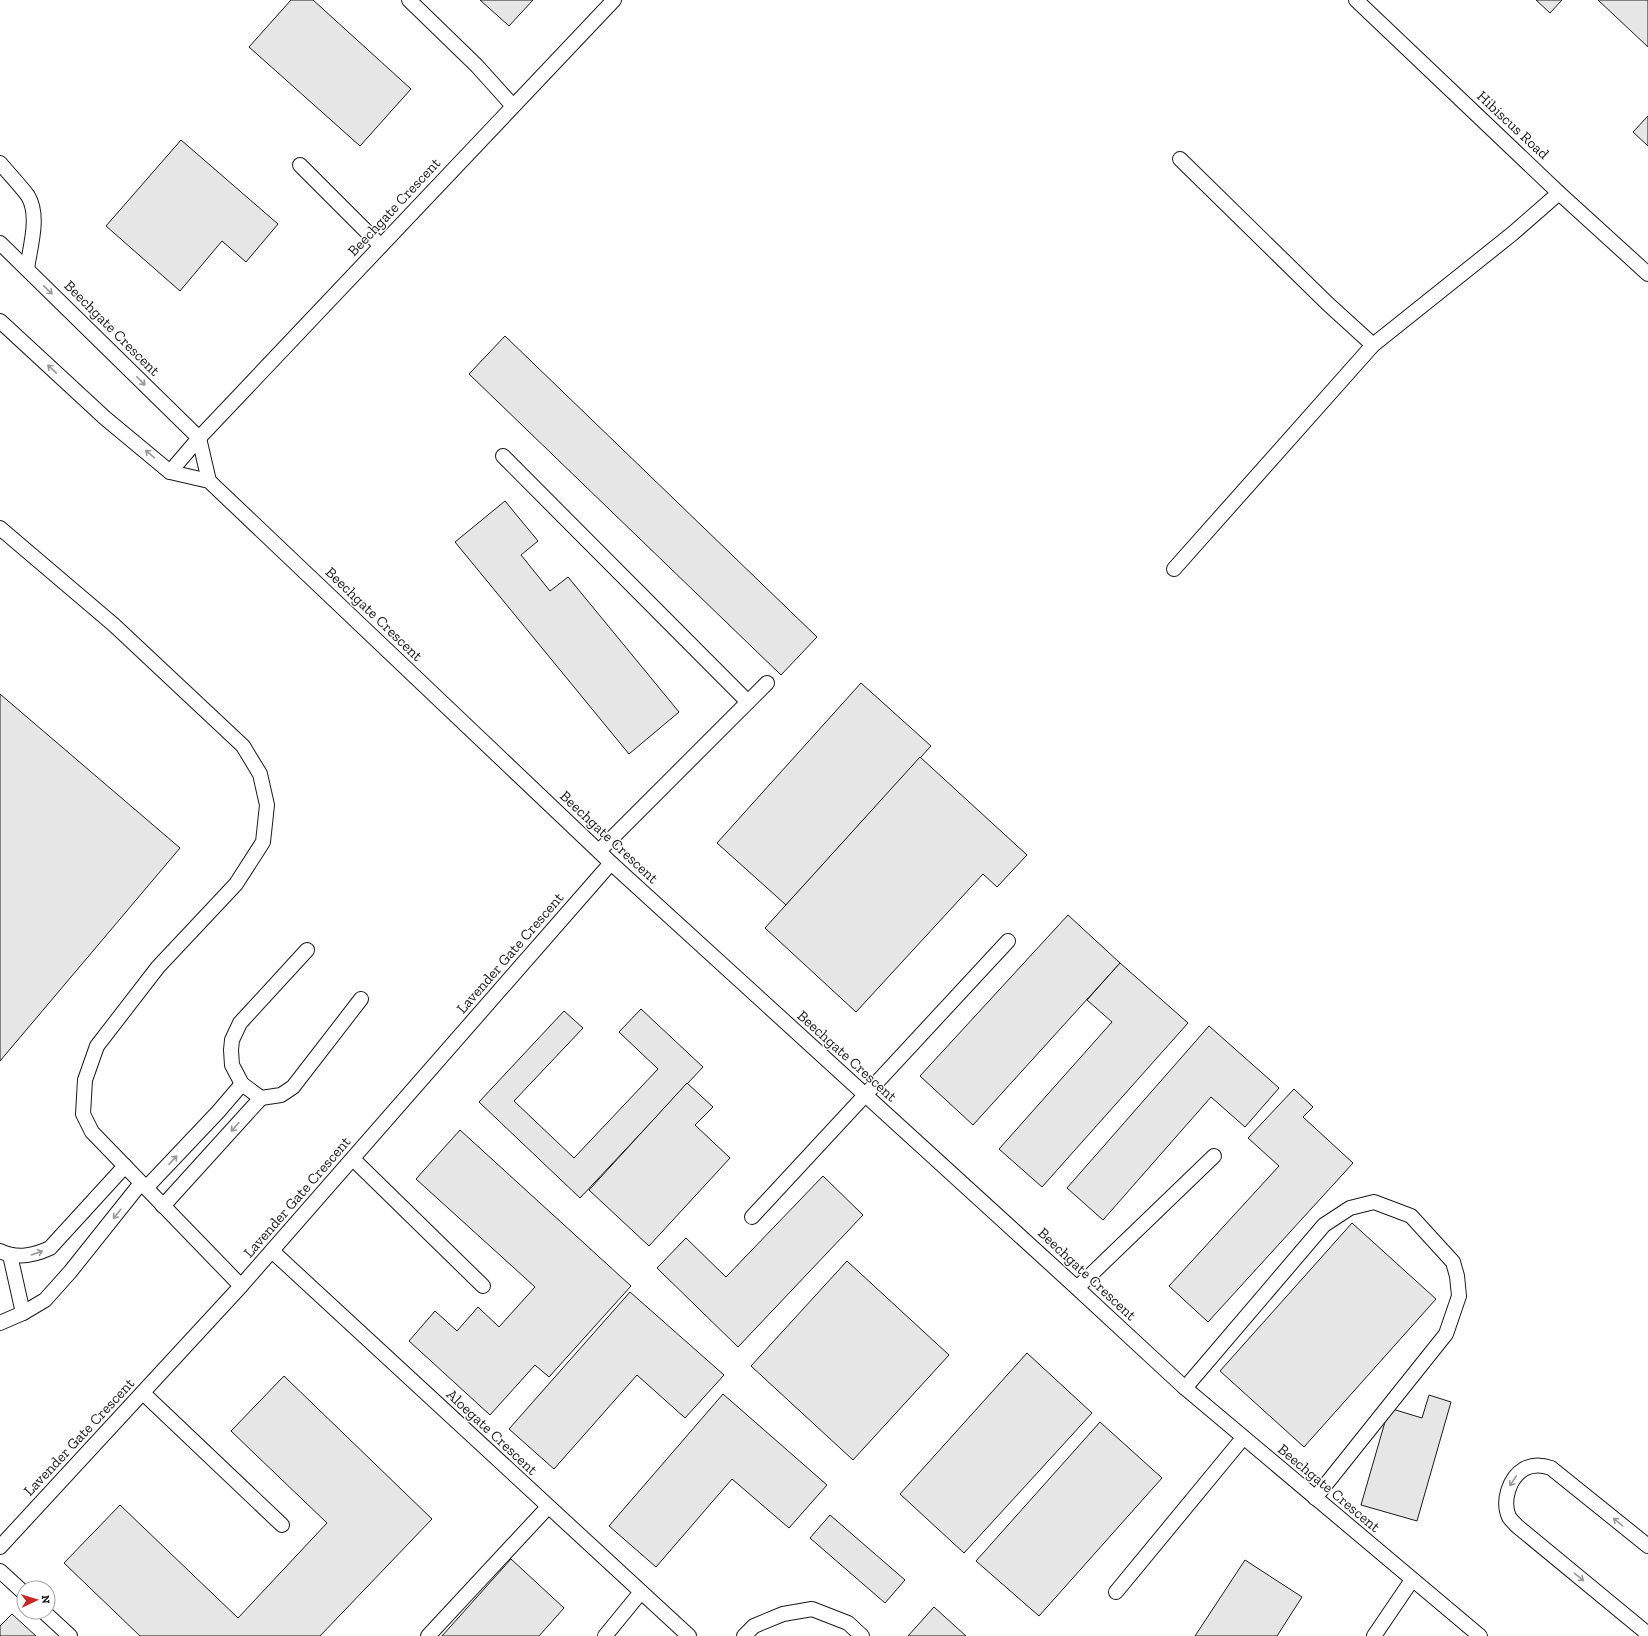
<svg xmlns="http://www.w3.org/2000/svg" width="1648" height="1636" font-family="'Zilla Slab',serif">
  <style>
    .building { fill: #e6e6e6; stroke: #1a1a1a }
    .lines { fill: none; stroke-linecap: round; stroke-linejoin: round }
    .lane-casing { stroke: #1a1a1a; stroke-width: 16 }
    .lane { stroke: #fff; stroke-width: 14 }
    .oneway { stroke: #989898 }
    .labels { text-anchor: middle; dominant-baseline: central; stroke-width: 3; stroke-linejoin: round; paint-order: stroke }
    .street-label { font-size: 15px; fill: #1a1a1a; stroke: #fff }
  </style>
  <rect width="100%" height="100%" fill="#fff"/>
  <g class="building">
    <path d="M291,0H313L411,89L360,146L249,47Z"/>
    <path d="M480,0H533L509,26Z"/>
    <path d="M1536,0H1562L1550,13Z"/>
    <path d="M1598,0H1648V47Z"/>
    <path d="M1648,116V146L1633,132Z"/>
    <path d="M181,140L278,224L246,262L222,241L180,291L106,226Z"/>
    <path d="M505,336L817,637L781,675L469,374Z"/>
    <path d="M505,501L538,541L521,555L550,591L568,577L679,712L629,754L455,542Z"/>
    <path d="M861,683L931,746L786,905L717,843Z"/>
    <path d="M0,694L180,848L0,1061Z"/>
    <path d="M920,757L1027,855L997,887L983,874L856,1012L765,928Z"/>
    <path d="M1068,915L1120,963L973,1125L920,1076Z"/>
    <path d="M1120,963L1188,1023L1042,1187L999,1149L1112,1022L1087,1000Z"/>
    <path d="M641,1009L703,1067L580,1198L479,1102L564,1011L583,1028L514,1101L574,1158L658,1069L619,1032Z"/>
    <path d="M1209,1026L1279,1088L1245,1127L1211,1097L1103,1220L1067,1188Z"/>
    <path d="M687,1083L713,1107L695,1125L730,1158L649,1246L589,1190Z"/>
    <path d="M1294,1089L1313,1107L1303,1117L1353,1163L1208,1322L1169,1286L1279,1166L1248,1138Z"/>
    <path d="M460,1130L631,1286L549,1377L535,1365L490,1415L409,1341L435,1311L457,1331L478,1307L499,1327L535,1287L416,1179Z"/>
    <path d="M823,1176L863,1215L738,1347L657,1268L686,1238L726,1277Z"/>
    <path d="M1352,1223L1436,1299L1304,1447L1220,1371Z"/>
    <path d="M847,1261L949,1355L853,1460L751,1366Z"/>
    <path d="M630,1292L724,1375L685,1418L637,1375L554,1469L509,1429Z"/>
    <path d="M1027,1353L1092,1413L964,1553L900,1494Z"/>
    <path d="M284,1376L432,1519L320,1636H140L64,1563L120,1505L238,1618L327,1523L231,1431Z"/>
    <path d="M723,1394L827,1485L789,1528L732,1479L656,1567L609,1526Z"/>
    <path d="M1429,1395L1451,1402L1417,1521L1361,1505L1389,1408L1422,1418Z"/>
    <path d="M1100,1422L1162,1478L1039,1616L976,1561Z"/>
    <path d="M830,1515L905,1580L885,1603L810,1538Z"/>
    <path d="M511,1559L564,1608L539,1636H442Z"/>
    <path d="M1245,1560L1302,1597L1277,1636H1195Z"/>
    <path d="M934,1607L966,1636H908Z"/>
    <path d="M12,1614L36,1636H0V1626Z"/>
  </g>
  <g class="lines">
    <g class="lane-casing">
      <g id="lane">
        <path d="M409,0L477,66L513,106"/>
        <path d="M1356,0L1559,193L1648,274"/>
        <path d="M1180,159L1328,304L1373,345"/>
        <path d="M0,163C9,174 20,185 28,196C40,216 30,247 27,269"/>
        <path d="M300,165L381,246"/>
        <path d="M0,243L199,438L209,481"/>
        <path d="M0,321L105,418L170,472L209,481L611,863L1077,1288L1185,1388L1480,1636"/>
        <path d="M503,456L748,702"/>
        <path d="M170,472L199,438L614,0"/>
        <path d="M0,528L114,625L243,746L260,774L267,805L263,842L236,884L158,967L97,1046L85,1080L83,1114L92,1132L241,1286"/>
        <path d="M1174,569L1373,345L1512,234L1559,193"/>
        <path d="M599,851L767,683"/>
        <path d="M307,950L240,1023L232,1040L231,1050L232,1065L242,1084L261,1098L281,1095L293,1087L361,999"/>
        <path d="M353,1159L483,1286"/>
        <path d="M146,1188L218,1112L242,1084"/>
        <path d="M163,1206L261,1098"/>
        <path d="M752,1217L1008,941"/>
        <path d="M0,1251C17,1259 33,1256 50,1248L125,1166"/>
        <path d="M272,1251L689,1636"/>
        <path d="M10,1255L23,1313"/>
        <path d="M1077,1288L1214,1156"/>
        <path d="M0,1323L23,1313L45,1300L70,1272L141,1183"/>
        <path d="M1185,1388L1324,1225L1350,1208L1374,1202L1411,1216L1453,1262L1457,1276L1459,1296L1446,1334L1315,1498"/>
        <path d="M143,1393L282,1525"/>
        <path d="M1648,1546L1551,1468C1542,1465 1533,1464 1524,1469C1509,1478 1502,1501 1509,1517C1511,1520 1514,1523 1517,1526L1648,1634"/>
        <path d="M0,1547L241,1286L611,863"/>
        <path d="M0,1571L24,1593"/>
        <path d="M1116,1592L1243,1438"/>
        <path d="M44,1612L70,1636"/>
        <path d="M428,1636L548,1507"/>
        <path d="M605,1636L641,1592"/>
        <path d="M744,1636L754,1626L783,1614L812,1609L848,1623L862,1636"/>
        <path d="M1374,1636L1412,1580"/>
      </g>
    </g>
    <use href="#lane" class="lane"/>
  </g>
  <defs><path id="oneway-shaft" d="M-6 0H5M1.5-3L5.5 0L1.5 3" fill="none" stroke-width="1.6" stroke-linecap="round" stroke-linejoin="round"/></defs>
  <g class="oneway">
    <use href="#oneway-shaft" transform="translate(48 290) rotate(44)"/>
    <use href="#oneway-shaft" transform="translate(52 369) rotate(-137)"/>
    <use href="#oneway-shaft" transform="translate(141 381) rotate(46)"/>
    <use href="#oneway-shaft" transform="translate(150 454) rotate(-140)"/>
    <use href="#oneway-shaft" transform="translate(235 1127) rotate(132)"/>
    <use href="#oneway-shaft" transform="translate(173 1160) rotate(-47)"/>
    <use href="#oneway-shaft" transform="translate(117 1214) rotate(129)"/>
    <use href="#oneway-shaft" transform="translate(37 1253) rotate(-19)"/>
    <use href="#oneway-shaft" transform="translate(1513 1481) rotate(124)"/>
    <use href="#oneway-shaft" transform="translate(1618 1522) rotate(-141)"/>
    <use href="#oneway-shaft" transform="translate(1579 1577) rotate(39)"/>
  </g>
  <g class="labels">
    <g class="street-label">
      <text transform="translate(1513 125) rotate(43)">Hibiscus Road</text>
      <text transform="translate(394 207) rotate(-47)">Beechgate Crescent</text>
      <text transform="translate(112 328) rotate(45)">Beechgate Crescent</text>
      <text transform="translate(374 614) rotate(44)">Beechgate Crescent</text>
      <text transform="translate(609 837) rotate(43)">Beechgate Crescent</text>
      <text transform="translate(510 953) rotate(-49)">Lavender Gate Crescent</text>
      <text transform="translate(847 1056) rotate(42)">Beechgate Crescent</text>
      <text transform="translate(297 1197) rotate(-49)">Lavender Gate Crescent</text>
      <text transform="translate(1087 1274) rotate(43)">Beechgate Crescent</text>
      <text transform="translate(492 1432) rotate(43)">Aloegate Crescent</text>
      <text transform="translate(79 1437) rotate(-47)">Lavender Gate Crescent</text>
      <text transform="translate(1329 1488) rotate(40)">Beechgate Crescent</text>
    </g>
  </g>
  <g transform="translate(36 1600) rotate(86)"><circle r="19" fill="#ffffff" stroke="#a3a3a3"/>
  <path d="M0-3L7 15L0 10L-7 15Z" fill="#c62828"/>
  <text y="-6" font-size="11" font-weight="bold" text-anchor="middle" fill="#1a1a1a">N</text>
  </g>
</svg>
